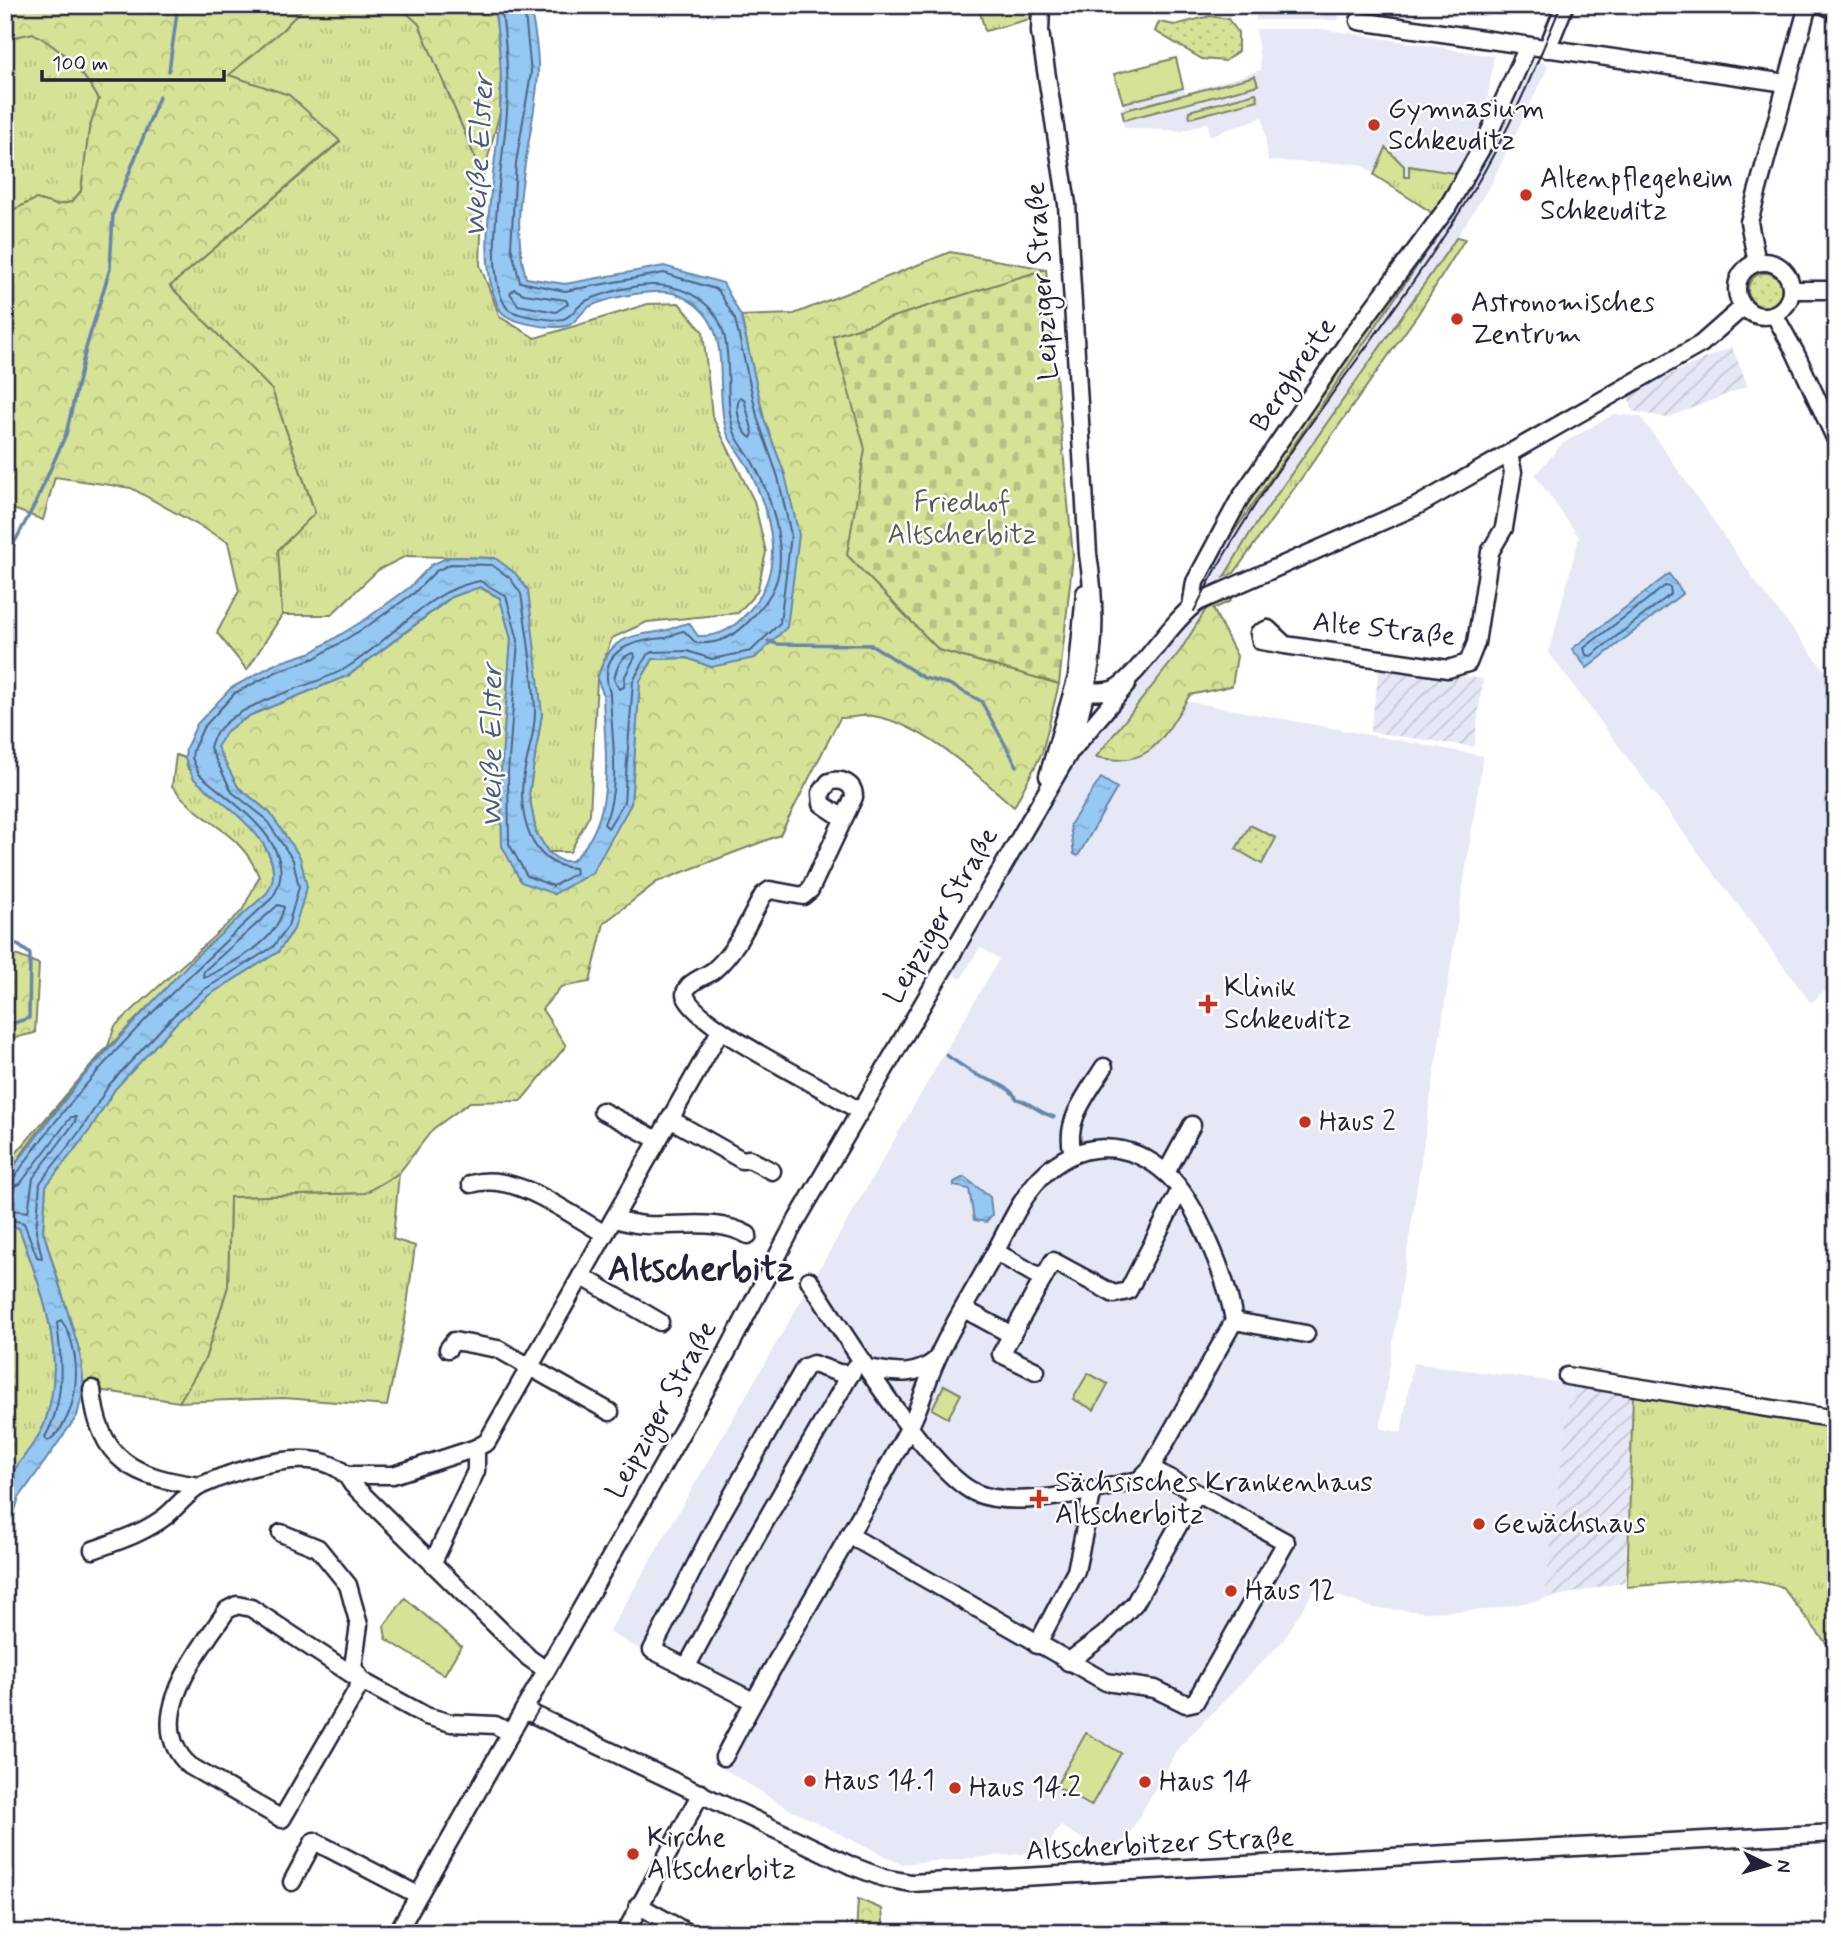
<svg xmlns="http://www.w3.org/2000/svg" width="1841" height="1938" font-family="Mynerve,sans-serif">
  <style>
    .built { fill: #e6e8f6 }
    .industrial { fill: url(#industrial-furrows) }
    .grass { fill: url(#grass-tufts); stroke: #7c8268; stroke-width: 2 }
    .forest { fill: url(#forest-crowns); stroke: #7c8268; stroke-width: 2 }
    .cemetery { fill: url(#cemetery-stones); stroke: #7c8268; stroke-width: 2 }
    .park { fill: url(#park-dots); stroke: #7c8268; stroke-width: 2 }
    .pitch { fill: #d6e396; stroke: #7c8268; stroke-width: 2 }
    .water { fill: url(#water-ripples); stroke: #6786a9; stroke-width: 2 }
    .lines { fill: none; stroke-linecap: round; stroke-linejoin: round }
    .shore { stroke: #506484; stroke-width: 2 }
    .stream { stroke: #6786a9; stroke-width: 3.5 }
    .minor-casing { stroke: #22223b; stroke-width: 21 }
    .minor { stroke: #fff; stroke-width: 16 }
    .tram { stroke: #22223b; stroke-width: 2 }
    .poi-dot { fill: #c8321e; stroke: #fff; stroke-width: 2.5 }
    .labels { text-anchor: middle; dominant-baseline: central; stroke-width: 5; stroke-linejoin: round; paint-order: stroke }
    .poi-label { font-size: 28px; fill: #22223b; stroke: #fff; text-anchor: start }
    .street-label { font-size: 28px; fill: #22223b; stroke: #fff }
    .park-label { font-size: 28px; fill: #585c56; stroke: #fff }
    .water-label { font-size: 30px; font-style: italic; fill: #4a5c7b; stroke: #fff }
    .district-label { font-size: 35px; font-weight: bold; fill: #22223b; stroke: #fff }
  </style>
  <defs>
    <pattern id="industrial-furrows" width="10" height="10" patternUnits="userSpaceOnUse" patternTransform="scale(1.75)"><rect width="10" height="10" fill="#e6e8f6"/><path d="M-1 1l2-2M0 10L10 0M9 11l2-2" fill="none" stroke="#c5c7d4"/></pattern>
    <pattern id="grass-tufts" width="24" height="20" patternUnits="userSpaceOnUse" patternTransform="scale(1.75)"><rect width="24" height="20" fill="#d6e396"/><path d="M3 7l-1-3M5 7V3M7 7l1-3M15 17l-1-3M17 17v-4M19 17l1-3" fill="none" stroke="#b7c282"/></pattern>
    <pattern id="forest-crowns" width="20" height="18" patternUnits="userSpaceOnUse" patternTransform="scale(1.75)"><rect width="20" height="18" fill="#d6e396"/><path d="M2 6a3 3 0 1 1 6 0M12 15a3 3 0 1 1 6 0" fill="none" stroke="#b7c282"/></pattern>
    <pattern id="cemetery-stones" width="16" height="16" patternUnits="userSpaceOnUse" patternTransform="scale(1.75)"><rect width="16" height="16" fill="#d6e396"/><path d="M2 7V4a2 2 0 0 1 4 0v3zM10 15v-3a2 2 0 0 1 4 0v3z" fill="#b7c282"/></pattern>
    <pattern id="park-dots" width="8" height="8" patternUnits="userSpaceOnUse" patternTransform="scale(1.75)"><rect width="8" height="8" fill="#d6e396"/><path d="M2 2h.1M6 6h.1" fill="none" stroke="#b7c282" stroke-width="1.8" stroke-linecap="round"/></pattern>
    <pattern id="water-ripples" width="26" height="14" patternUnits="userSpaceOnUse" patternTransform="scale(1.75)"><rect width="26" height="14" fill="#95c8f2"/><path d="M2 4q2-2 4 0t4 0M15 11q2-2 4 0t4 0" fill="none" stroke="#80acd0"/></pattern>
  </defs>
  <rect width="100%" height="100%" fill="#fff"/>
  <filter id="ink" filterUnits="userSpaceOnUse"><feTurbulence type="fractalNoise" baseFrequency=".0143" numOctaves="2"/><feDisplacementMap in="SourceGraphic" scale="14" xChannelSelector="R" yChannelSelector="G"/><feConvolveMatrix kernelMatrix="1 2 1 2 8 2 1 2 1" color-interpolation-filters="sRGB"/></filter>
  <g filter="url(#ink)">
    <g class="built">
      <path d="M1254,5H1338L1339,20H1256Z"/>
      <path d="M1256,29H1322L1494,56L1482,137L1437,215L1359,164L1268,161L1263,117L1209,136L1208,122L1183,131L1124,128L1120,109L1124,107L1114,74L1176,58L1185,93L1261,70Z"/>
      <path d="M1535,60L1549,65L1491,184L1457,237L1250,533L1196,629L1147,694L1483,756L1380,1428L1401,1433L1413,1363L1571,1384L1544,1599L1487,1610L1424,1612L1373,1608L1315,1588L1283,1641L1180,1746L1116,1857L1060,1826L1044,1852L901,1864L789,1809L712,1762L742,1706L609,1632L999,959L980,947L961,979L951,973L1058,783L1170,644L1236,525L1462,199L1500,134Z"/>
      <path d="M1614,414L1641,417L1758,585L1836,685V981L1811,1003L1549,653L1579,537L1535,475L1562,444Z"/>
    </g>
    <g class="industrial">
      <path d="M1732,347L1748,386L1667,418L1633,411L1627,393Z"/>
      <path d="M1380,664L1483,679L1474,747L1370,732Z"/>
      <path d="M1571,1384L1633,1393L1625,1582L1544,1599Z"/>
    </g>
    <g class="grass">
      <path d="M306,5H398L419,24L483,176L480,265L500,317L535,338L648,304L679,303L703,332L712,416L754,501L766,552L757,592L738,613L647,622L612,638L597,679L590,814L570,852H548L536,832L529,794L542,714L495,558L406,556L378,570L331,615H282L278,550L315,512L272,390L170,286L340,142L289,96L228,75L282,30Z"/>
      <path d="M978,5H1031L1030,19L985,31Z"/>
      <path d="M33,33C63,50 82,70 99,99L89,130L81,191L72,202L56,205L36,199L9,212L5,210V39Z"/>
      <path d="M1386,148L1404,166V177H1409V166L1460,174L1437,216L1374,175Z"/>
      <path d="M1441,227H1444L1220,552L1235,514L1410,266Z"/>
      <path d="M1457,237L1465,239L1418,314L1234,573L1224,577L1250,533Z"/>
      <path d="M176,755L185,758L188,769C217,796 294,849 268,893C172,980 77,1070 5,1178V1166L108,1046L115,1026L242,911L259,877C242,831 200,823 172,786Z"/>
      <path d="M399,1173L393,1239L415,1246L405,1320L387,1406L284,1398L179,1402L205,1359L228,1286L230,1197L365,1193Z"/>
      <path d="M5,1224L19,1228C42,1292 69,1358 44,1425C35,1447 18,1469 5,1489Z"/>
      <path d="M1633,1393L1836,1426V1643H1826L1782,1587L1737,1577L1627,1587Z"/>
    </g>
    <g class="forest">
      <path d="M5,5H306L282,30L229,75L289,95L340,141L170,286L272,390L315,513L278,550L282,615L247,670L217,633L239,591L228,542L131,488L55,477L43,520L5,506V210L9,212L36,199L56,205L72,202L81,191L89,130L99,99C82,70 63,50 33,33L5,39Z"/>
      <path d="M398,5H494L501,63L500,112L483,176L419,24Z"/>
      <path d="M950,252L1046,269L833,336L866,449L847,555L939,650L1059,684L1042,753L1014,807C976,774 924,724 873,716C863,715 850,718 840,718L780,835L657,882L604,923L590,982L561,987L542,1009L566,1046L521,1101L470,1102L433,1129L399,1173L365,1193L230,1197L228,1286L205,1359L179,1402L84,1388L80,1353L43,1230L46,1186L89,1131L115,1089L178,1021L209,995L278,952L294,929L270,813L238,787L216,746L228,730L251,715L349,675L452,597L479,587L500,598L511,639L501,773L502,846L554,894L631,804L640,681L653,659L687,658L711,667L787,627L785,475L764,419L741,316L794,314Z"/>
      <path d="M1228,595L1231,601L1213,609L1237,656L1232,686L1190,695C1163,736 1153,770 1096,757L1180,651L1210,603Z"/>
      <path d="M5,951L39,964L35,1033L5,1040Z"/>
      <path d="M858,1899L882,1909L884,1933H856Z"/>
    </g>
    <path class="cemetery" d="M1046,269L1073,556L1059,684L939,650L847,555L865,449L833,336Z"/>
    <g class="park">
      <path d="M1210,16L1228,19L1238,32V51L1225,61L1202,59L1155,31L1159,22L1175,25Z"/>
      <circle cx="1765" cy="290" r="17"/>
      <path d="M1250,825L1276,838L1262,864L1236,849Z"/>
    </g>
    <g class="pitch">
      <path d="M1176,58L1183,88L1123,103L1114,74Z"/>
      <path d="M1255,76L1258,85L1124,120L1122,111Z"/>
      <path d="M1256,93L1258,100L1190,118L1189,111Z"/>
      <path d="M1088,1373L1108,1384L1094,1410L1073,1399Z"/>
      <path d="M944,1385L961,1394L948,1418L932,1409Z"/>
      <path d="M405,1598L461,1646L444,1675L386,1639L384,1626Z"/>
      <path d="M1086,1733L1121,1753L1091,1806L1056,1786Z"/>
    </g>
    <g class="water">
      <path d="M494,5H530C534,27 539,53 538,75C533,145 507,208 526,278L565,284L664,266L723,283L741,316L764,419L785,475L799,535L787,627L755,658L711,667L687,658L653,659L640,681L631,804L592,873L554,894L521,882L502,846L501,773L511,639L500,598L480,587L451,597L349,675L251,715L228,730L217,747L238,787L270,813L300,857L307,887L294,929L278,952L209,995L178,1021L115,1089L89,1131L46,1186L43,1231L80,1353L84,1388L77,1416L19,1498L5,1542C5,1527 1,1504 5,1489C12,1466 35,1447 44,1425C69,1357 42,1292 19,1228L5,1224V1178L81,1079L193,959L267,893C295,849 222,804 193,778L185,758L186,748L197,724L231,688L275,664L312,652L366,619L410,587L431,565L449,557L495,558L515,573L528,590L542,714L529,794L536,832L548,852L561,861H572C619,818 604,750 603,693L597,679C610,638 623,637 663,631C672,630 679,624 689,623L698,636C720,637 734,628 748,612C787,569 772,518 749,469C743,457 732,446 727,433C711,382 740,319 676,294C658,287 606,298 589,307C581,312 577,321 569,325C556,331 507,323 500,310C473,261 497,166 500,111C503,75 499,41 494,5Z"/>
      <path d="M1669,574L1683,593L1587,668L1572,649Z"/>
      <path d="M1101,778L1117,788L1078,856L1074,854L1070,825Z"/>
      <path d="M964,1177L990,1197L992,1215L986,1222L974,1220L969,1189L954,1186V1182Z"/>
    </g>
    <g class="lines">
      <g class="shore">
        <path d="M501,5C506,41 509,75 507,111C505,152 480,278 508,309C514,315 555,322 563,319C573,316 578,304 588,300C626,285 669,275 703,302C742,332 720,390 734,431C738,443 747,452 753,463C770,493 789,551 775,585C770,598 761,608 751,619C736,636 719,645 696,643L684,631C676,631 672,638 664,638C630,641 596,651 610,693C611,734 622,786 604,824L608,828L624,802L633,681L647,655L653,652L687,651L712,659L751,651L780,623L791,535L778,477L758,420L735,319L718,290L664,273L565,291L520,282L511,247L516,163L531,73L524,5"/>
        <path d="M514,289L524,294L566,300L568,304L556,312L518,305L510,293Z"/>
        <path d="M740,397L744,399L753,433L751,438C740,431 734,408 740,397Z"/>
        <path d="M1665,586L1670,587L1671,594L1591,656L1586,655L1584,648Z"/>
        <path d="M634,653L635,657L625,676L624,687L619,689L614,679C617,667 621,655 634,653Z"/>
        <path d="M278,905L284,907C275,945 237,959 207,977H203L204,971Z"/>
        <path d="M5,1181L14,1178C86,1072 178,985 272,898C306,848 232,803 199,774L192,758L193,750L203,728L235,693L278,671L315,658L369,625L414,593L436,571L451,564L492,565L510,578L521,594C527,632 533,671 535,710C536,739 521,767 522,795C523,830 536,866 575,868L576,873L553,886L527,876L509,844L508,773L518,640L506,596L480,581C427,589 390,642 346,668C312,689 217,704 210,748L232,792L265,818L293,860L299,887L288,926L273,947L205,989L174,1015L109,1085L83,1127L40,1183L36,1231L42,1258L37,1257L24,1223L5,1218"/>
        <path d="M5,1190L20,1184L71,1117H76L75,1122L33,1178L28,1212L5,1209"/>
        <path d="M61,1320C84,1350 81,1419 48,1441L45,1437C65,1402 62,1361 57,1323Z"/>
      </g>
      <g class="stream">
        <path d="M169,71L178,5"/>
        <path d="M5,560L35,504L66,434L86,348L110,269L113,214L159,97"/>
        <path d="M768,641L777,644L872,645L924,678L949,684L981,701L1017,766"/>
        <path d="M5,941L18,945L30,954L29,1018L5,1026"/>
        <path d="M946,1055C956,1061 968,1071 979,1076C993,1082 1008,1085 1017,1099C1032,1103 1037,1112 1054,1117"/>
      </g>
      <g class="minor-casing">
        <g id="minor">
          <path d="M1824,5L1836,11"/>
          <path d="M1359,21L1786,83"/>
          <path d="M1547,49L1565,5"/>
          <circle cx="1764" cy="289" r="27"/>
          <path d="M1757,263L1749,222L1808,5"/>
          <path d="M1791,290H1836"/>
          <path d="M1774,314L1795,352L1836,440"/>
          <path d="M1191,607L1195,582L1239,500L1354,333L1447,208L1485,142L1528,46"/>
          <path d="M1285,645L1261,641L1259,633L1268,629L1285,645L1448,669L1468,663L1476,643L1490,552L1504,528L1513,472L1509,454"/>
          <path d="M1074,691C1086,691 1100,693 1112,690C1135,682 1170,621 1198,602L1415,507L1701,344L1743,307"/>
          <path d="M1072,750L1127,684"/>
          <path d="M1048,776L1077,677L1085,593"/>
          <path d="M843,818L822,804L821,793L829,782C841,778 854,783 854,797L810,890L803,896L770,890L763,895C749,921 737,950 714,970C704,978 687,981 685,994C693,1027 827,1087 860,1112"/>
          <path d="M602,1111L658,1140"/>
          <path d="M670,1119L742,1160L749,1159L772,1171"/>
          <path d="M1073,1153C1063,1122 1088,1093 1104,1067"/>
          <path d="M1166,1173L1192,1125"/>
          <path d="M471,1184C515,1171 567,1213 605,1234"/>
          <path d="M614,1218C657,1236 707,1212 748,1235"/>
          <path d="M996,1252L1043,1279"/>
          <path d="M581,1276L660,1322"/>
          <path d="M964,1309L1012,1335"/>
          <path d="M1234,1321L1306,1334"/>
          <path d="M448,1349L454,1341L498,1349L610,1412"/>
          <path d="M868,1368C895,1373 914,1378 936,1360"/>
          <path d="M1036,1371L1001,1354L1053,1261L1114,1294L1128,1291L1180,1190"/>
          <path d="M1567,1376L1836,1419"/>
          <path d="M92,1389C98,1461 134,1477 200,1486"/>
          <path d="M476,1448L487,1442L496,1426L720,1031"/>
          <path d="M347,1475H393L476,1448V1471L433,1562"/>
          <path d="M281,1533L318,1548L348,1585L359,1625L353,1667L362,1681L426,1716L451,1723L495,1725L511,1733"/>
          <path d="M849,1535L1106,1682L1155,1689L1186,1704L1195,1702L1286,1542L1151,1468"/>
          <path d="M93,1550C118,1541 144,1533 166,1516C177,1507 189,1491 202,1485C239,1469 327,1438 352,1484L529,1658L546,1670"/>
          <path d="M237,1605L251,1608L362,1681L282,1819L190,1766C140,1722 199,1651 227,1610Z"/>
          <path d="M1037,1645L1076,1571L1093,1489"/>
          <path d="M1068,1662L1104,1635L1135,1603L1196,1494"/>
          <path d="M686,1668L755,1539L854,1368"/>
          <path d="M753,1701L652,1650L722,1513L805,1367L813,1364L839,1373L851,1374"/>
          <path d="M524,1710L852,1866L884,1878L911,1883L1836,1833"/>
          <path d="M724,1757C782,1646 849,1540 908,1430C920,1408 926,1383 936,1361C952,1324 975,1290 994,1254C1009,1227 1019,1201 1040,1178C1077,1140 1127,1138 1167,1174C1197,1202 1228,1281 1234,1321L1151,1468L1139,1480C1097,1490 1015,1510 976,1493C930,1474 839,1326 809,1280"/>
          <path d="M292,1882L314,1841L418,1895"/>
          <path d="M638,1905L688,1933"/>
          <path d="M397,1933L726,1354L791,1230L1068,755C1092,680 1100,632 1088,554L1067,204L1040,32L1041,5"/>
          <path d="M625,1933L701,1793"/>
        </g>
      </g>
      <use href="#minor" class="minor"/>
      <g class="tram">
        <path d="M1194,611C1269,461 1385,335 1472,192C1509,132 1535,69 1561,5"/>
        <path d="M530,1724L539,1709"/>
      </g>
    </g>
  </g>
  <g class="poi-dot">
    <circle cx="1374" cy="125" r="7"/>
    <circle cx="1526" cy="195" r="7"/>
    <circle cx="1457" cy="319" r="7"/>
    <path d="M1204.5 993.5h7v7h7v7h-7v7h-7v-7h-7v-7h7z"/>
    <circle cx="1305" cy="1122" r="7"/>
    <path d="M1035.5 1488.5h7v7h7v7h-7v7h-7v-7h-7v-7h7z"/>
    <circle cx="1479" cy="1524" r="7"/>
    <circle cx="1231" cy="1591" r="7"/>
    <circle cx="810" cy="1781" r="7"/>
    <circle cx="1145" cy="1782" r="7"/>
    <circle cx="955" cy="1788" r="7"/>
    <circle cx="633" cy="1854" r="7"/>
  </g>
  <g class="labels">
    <g class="poi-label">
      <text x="1388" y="109">Gymnasium<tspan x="1388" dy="32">Schkeuditz</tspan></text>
      <text x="1540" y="179">Altenpflegeheim<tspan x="1540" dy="32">Schkeuditz</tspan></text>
      <text x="1471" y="303">Astronomisches<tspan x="1471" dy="32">Zentrum</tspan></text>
      <text x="1224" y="988">Klinik<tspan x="1224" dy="32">Schkeuditz</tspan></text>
      <text x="1319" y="1122">Haus 2</text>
      <text x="1055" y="1483">Sächsisches Krankenhaus<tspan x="1055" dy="32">Altscherbitz</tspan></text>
      <text x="1493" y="1524">Gewächshaus</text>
      <text x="1245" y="1591">Haus 12</text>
      <text x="824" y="1781">Haus 14.1</text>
      <text x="1159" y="1782">Haus 14</text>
      <text x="969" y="1788">Haus 14.2</text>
      <text x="647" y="1838">Kirche<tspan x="647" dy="32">Altscherbitz</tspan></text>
    </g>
    <g class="street-label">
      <text transform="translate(1043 281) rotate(-94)">Leipziger Straße</text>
      <text transform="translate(1294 375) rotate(-56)">Bergbreite</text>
      <text transform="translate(1384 630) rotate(6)">Alte Straße</text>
      <text transform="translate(942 916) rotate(-60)">Leipziger Straße</text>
      <text transform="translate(662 1410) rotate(-61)">Leipziger Straße</text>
      <text transform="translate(1160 1845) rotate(-3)">Altscherbitzer Straße</text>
    </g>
    <g class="park-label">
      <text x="962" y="503">Friedhof<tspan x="962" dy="32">Altscherbitz</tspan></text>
    </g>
    <g class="water-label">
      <text transform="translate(480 156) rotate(-87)">Weiße Elster</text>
      <text transform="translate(492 746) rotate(-90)">Weiße Elster</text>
    </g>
    <g class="district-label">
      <text x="701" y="1270">Altscherbitz</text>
    </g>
  </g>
  <rect width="1841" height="1938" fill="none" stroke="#fff" stroke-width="28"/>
  <rect x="14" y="14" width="1813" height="1910" fill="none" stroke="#22223b" stroke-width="2.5" filter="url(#ink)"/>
  <g transform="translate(1768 1865) rotate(95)" stroke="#ffffff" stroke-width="5" paint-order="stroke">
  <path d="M0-5L12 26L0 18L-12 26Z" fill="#22223b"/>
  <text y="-10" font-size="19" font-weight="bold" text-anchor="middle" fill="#22223b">N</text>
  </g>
  <path d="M42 70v10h182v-10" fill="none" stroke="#22223b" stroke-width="3.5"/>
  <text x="52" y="70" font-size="21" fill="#22223b" stroke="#ffffff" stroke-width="5" paint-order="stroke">100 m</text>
</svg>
